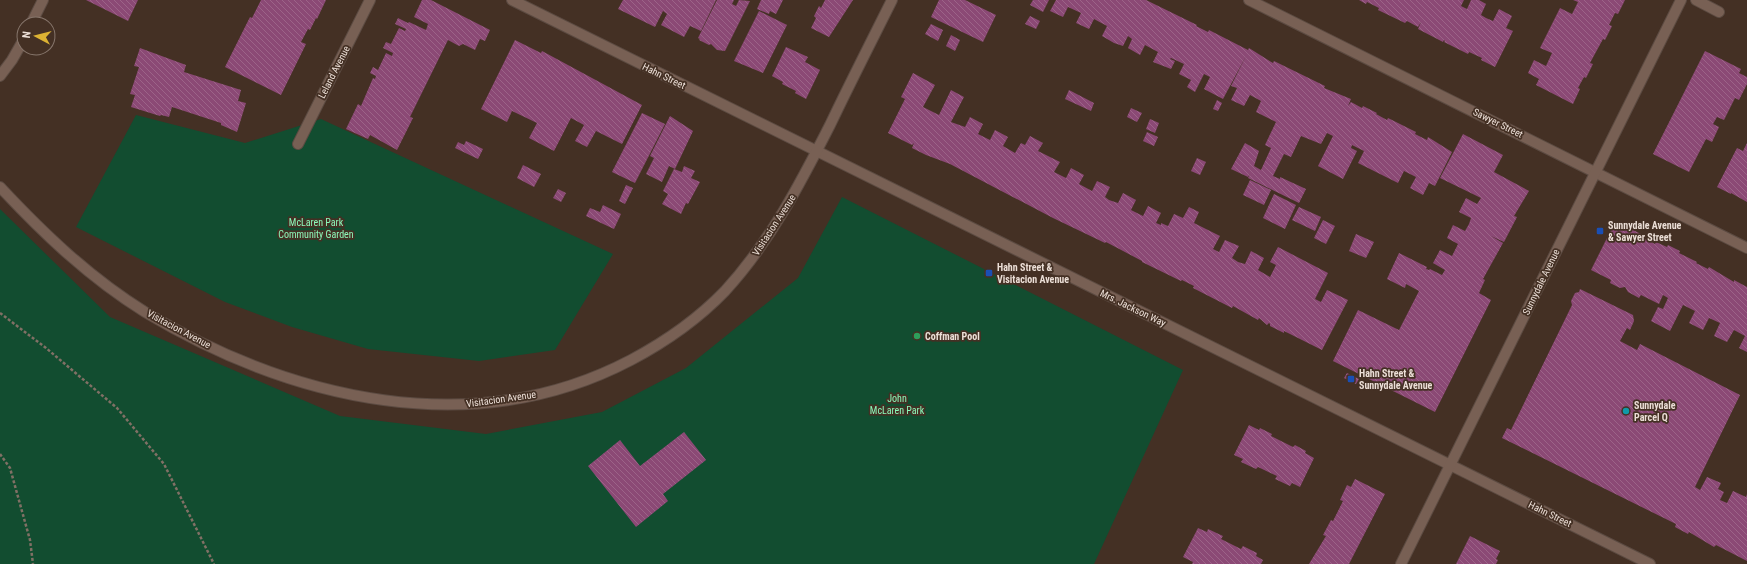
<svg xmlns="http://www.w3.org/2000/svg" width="1747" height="564" font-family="'Roboto Condensed',sans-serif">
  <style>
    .green { fill: #124d30 }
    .building { fill: url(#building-back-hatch) }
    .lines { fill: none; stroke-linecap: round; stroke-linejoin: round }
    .minor-casing { stroke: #5c4b42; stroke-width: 12 }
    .path { stroke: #817065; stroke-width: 2.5; stroke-dasharray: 3 2; stroke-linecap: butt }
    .minor { stroke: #786054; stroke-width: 10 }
    .transit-dot { fill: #1a4fb4; stroke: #443024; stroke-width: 1.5 }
    .leisure-dot { fill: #2e9e5b; stroke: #443024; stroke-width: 1.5 }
    .culture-dot { fill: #0f9aa8; stroke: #443024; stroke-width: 1.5 }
    .labels { text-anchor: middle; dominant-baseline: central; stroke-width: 3.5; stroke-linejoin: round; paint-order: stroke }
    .street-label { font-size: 10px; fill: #ecdfd7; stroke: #443024 }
    .park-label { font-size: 10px; fill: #8bf9ba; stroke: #443024 }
    .poi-label { font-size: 10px; font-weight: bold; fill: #ecdfd7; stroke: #443024; text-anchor: start }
  </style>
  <defs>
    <pattern id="building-back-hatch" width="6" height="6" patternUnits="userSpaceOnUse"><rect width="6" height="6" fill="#8b4975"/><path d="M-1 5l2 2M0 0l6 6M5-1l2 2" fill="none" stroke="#9c6388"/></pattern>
  </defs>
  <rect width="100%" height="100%" fill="#443024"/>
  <g class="green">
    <path d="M136,115L245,143L321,119L613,254L555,350L479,361L368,349L292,327L225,302L76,227Z"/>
    <path d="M842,197L1183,370L1094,564H0V209L110,317L340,416L486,434L602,412L686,368L798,278Z"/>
  </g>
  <g class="building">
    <path d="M86,0H138L128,21Z"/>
    <path d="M261,0H326L317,19L316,18L310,30L308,29L301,42L306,44L281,95L225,67L250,17L252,18Z"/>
    <path d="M422,0H431L490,30L485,41L480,39L475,50L463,44L459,46L448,40L410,117L413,118L397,150L370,135L368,139L346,129L358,104L361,106L373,78L375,79L376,76L370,73L373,67L378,70L386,53L392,56L393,53L383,48L386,42L391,44L399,28L405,31L406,29L395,24L398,18L408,23L409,22L426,30L428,24L414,17Z"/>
    <path d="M623,0H716L701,31L690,26L684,37L661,25L667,14L663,11L655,27L618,9Z"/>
    <path d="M717,0H734L732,4L736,6L739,0L750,1L725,51L717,50L711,44L709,45L699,40L700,39L698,38Z"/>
    <path d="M761,0H783L776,14L770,11L769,14L757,9Z"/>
    <path d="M825,0H853L829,37L811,28L816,18L814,16L819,6L821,8Z"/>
    <path d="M939,0H965L996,15L983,42L931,17Z"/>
    <path d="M1033,0H1049L1043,12L1030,5Z"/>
    <path d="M1056,0H1146L1197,25L1196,26L1208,32L1209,30L1248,50L1249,48L1273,63L1274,61L1325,86L1324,88L1351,99L1348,106L1351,102L1362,108L1363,106L1377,113L1376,114L1387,120L1388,118L1416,132L1415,134L1427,140L1428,137L1452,152L1435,186L1429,183L1423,195L1410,188L1416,177L1404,171L1398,183L1358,163L1364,151L1352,145L1351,148L1357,151L1343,179L1318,166L1333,136L1327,133L1321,144L1301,136L1291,157L1284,154L1273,176L1280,179V177L1306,189L1299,203L1248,178L1250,174L1248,177L1231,169L1245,143L1259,151L1254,166L1261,170L1271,148L1265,145L1276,122L1256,112L1261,101L1250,95L1244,106L1231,100L1237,88L1231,86L1246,56L1223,99L1204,89L1210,77L1204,74L1195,92L1187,87L1191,80L1179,74L1184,64L1171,58L1170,59L1175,61L1171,69L1153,62L1158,52L1145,45L1140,55L1128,48L1132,39L1128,36L1123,46L1114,43L1102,36L1107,26L1094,19L1089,29L1076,23L1081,13L1068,7L1063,17L1050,11Z"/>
    <path d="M1359,0H1464L1461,6L1467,9L1471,0H1479L1486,4L1481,15L1486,18L1493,21L1499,9L1512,16L1506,28L1513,31L1495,67L1481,60L1482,58L1469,52L1468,54L1444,42L1445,41L1444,40L1443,42L1418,29L1421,22L1418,27L1407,21L1405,23L1378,10L1379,8L1367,2L1366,4Z"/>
    <path d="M1573,0H1625L1618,14L1615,13L1609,25L1612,26L1605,40L1603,39L1590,63L1593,64L1586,78L1584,77L1578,88L1580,89L1573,104L1536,85L1539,79L1528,73L1534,60L1546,66L1552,53L1540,48L1560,8L1572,14L1578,2Z"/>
    <path d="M759,11L787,25L763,73L734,61Z"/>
    <path d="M1030,16L1040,21L1036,29L1025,24Z"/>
    <path d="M931,24L943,30L938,41L925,34Z"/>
    <path d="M951,35L960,40L955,51L946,46Z"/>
    <path d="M515,40L541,53L542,51L642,105L622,144L596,131L587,147L575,141L584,125L571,118L554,151L529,138L537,123L512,111L507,122L481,109Z"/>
    <path d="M786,47L808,57L805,62L820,70L806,99L795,93L796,91L782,84L783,82L772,76Z"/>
    <path d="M140,48L186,65L184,72L241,90L238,101L246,103L237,132L221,125V123L172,107L169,117L161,115L160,116L131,107L135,95L130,94L139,67L134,66Z"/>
    <path d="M1705,51L1741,69L1739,73L1747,77V84L1739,100L1735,98L1724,120L1717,117L1713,124L1719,127L1712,142L1706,139L1689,172L1653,154Z"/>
    <path d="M913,73L935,85L923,107L939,115L951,90L964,97L951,122L965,127L970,117L983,124L978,134L990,140L995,130L1008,137L1003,146L1015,153L1021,143L1025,145L1030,136L1043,143L1038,151L1060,162L1054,172L1066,178L1071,168L1084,175L1079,184L1092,191L1097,181L1110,187L1105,197L1109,200L1118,203L1123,193L1136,200L1131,210L1143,216L1148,206L1161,213L1156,223L1161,225V223L1168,226L1174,214L1183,218L1189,207L1199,212L1194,223L1220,236L1213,249L1219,252L1225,240L1239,246L1232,258L1238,262L1245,264L1251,251L1264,258L1258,270L1270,277L1276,265L1270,262L1278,247L1328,273L1315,299L1321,302L1327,290L1348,300L1322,350L1284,331V333L1270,326V324L1269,323L1267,325L1259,318L1258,320L1233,306L1232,308L1193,288L1194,286L1182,280L1181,281L1142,262V261L1106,242L1105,243L1053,218L950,164L926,155L912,148L914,143L912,145L888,133L905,99L901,97Z"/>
    <path d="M1069,90L1094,103L1091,111L1065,99Z"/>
    <path d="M1217,100L1222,103L1218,111L1213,109Z"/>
    <path d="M1131,108L1142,113L1137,122L1127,117Z"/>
    <path d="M642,113L665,124L635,183L612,172Z"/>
    <path d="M670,116L693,131L675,169L669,166L662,182L646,174L654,158L650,156Z"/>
    <path d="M1150,119L1159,123L1155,133L1146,129Z"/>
    <path d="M1147,132L1158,137L1154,146L1143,141Z"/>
    <path d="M1463,134L1503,155L1494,172L1529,191L1514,216L1517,217L1504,242L1491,236L1503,243L1483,279L1485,280L1479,293L1491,300L1435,412L1333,361L1358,310L1399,330L1419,291L1406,284L1405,288L1387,279L1399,253L1427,267L1426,269L1429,270L1430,269L1442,275L1445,270L1433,263L1440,250L1452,256L1458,244L1447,238L1453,225L1465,231L1469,224L1471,218L1459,212L1466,198L1477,204L1481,198L1440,178Z"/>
    <path d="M466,141L483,149L478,159L455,148L458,142L464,145Z"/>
    <path d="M1747,143V202L1731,193V194L1717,187L1737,148L1743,151Z"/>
    <path d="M1197,158L1206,162L1200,175L1191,171Z"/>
    <path d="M523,165L541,174L534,187L517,178Z"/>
    <path d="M684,166L695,171L691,178L700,182L688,204L686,203L681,214L662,204L668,194L663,191L674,169L682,172Z"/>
    <path d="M1250,180L1271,190L1264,205L1243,195Z"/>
    <path d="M626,185L633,188L625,204L619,201Z"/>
    <path d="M558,189L566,193L561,202L553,198Z"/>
    <path d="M1274,194L1296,205L1285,229L1263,218Z"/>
    <path d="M603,205L621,214L614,229L586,216L590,208L600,212Z"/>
    <path d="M1299,207L1321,217L1315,231L1292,220Z"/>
    <path d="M1323,220L1335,226L1326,244L1314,238Z"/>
    <path d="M1615,222L1619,224L1620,222L1632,228L1631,229L1641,234L1640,237L1647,240L1655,244L1656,242L1667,247L1668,245L1680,251L1679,253L1697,262L1696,263L1708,269L1709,267L1734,282V280L1747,287V352L1739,348L1745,336L1734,330L1727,342L1714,336L1720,323L1709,318L1703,330L1689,323L1695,311L1683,305L1670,331L1651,321L1658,307L1663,309L1668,298L1663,295L1659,304L1641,295L1639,298L1628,292L1625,287L1620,288L1610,283L1611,280L1591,270Z"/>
    <path d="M1356,234L1374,242L1366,258L1349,251Z"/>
    <path d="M1580,289L1633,315L1634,321L1630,330L1627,328L1620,341L1637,350L1640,344L1740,395L1695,487L1700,490L1707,477L1721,483L1718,489L1724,492L1720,500L1727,503L1733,491L1746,497L1747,494V561L1716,545L1714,547L1689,532L1688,534L1675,527L1676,524L1502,438L1507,428L1511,430L1572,305L1571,301L1575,293L1579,292Z"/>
    <path d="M1347,373L1359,379L1356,384L1344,378Z"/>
    <path d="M1249,425L1259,430L1260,428L1272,434L1271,436L1293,447L1295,445L1306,451L1305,453L1314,458L1300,487L1292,483L1290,486L1275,479L1277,476L1258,467L1256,469L1241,462L1243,459L1234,455Z"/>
    <path d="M684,432L706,460L663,494L668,501L636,527L588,466L620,440L640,466Z"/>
    <path d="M1355,479L1385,494L1349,564H1309L1326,536L1323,535L1331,520L1333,521L1343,501L1340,500L1347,485L1351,487Z"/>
    <path d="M1198,528L1207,532L1208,529L1223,536L1221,539L1241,549L1243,546L1257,553L1256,556L1263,560L1261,564H1192L1193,562L1183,557Z"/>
    <path d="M1470,536L1500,551L1496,559L1498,560L1496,564H1456Z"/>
  </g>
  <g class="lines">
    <g class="minor-casing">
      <g id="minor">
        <path d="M512,0L1650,564"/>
        <path d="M1249,0L1747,248"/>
        <path d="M1696,0L1719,12"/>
        <path d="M31,24L43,0"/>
        <path d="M0,76L12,60L24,39"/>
        <path d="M298,144L370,0"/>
        <path d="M0,187C44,234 90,278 145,312C292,400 473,443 631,360C665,342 698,319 725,291C770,242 800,184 830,125C850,83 871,42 892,0"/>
        <path d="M1401,564L1681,0"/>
      </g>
    </g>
    <g class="path">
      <path d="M0,313L46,348L117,408L164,464L214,564"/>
      <path d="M0,454L10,468L30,540L33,564"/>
    </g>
    <use href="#minor" class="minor"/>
  </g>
  <g class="transit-dot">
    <rect x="1596" y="227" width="8" height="8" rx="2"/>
    <rect x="985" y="269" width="8" height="8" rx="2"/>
    <rect x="1347" y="375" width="8" height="8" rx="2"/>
  </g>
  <circle class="leisure-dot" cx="917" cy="336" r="4"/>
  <circle class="culture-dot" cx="1626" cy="411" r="4"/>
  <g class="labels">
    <g class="street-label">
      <text transform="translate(334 72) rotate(-63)">Leland Avenue</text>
      <text transform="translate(664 76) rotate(26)">Hahn Street</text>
      <text transform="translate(1498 123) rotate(26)">Sawyer Street</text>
      <text transform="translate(774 225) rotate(-57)">Visitacion Avenue</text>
      <text transform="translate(1541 282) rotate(-64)">Sunnydale Avenue</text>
      <text transform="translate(1133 308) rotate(26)">Mrs. Jackson Way</text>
      <text transform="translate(179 329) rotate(28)">Visitacion Avenue</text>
      <text transform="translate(501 399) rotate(-8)">Visitacion Avenue</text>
      <text transform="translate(1550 514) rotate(26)">Hahn Street</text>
    </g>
    <g class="park-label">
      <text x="316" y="222">McLaren Park<tspan x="316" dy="12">Community Garden</tspan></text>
      <text x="897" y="398">John<tspan x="897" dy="12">McLaren Park</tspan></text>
    </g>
    <g class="poi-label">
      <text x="1608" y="225">Sunnydale Avenue<tspan x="1608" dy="12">&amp; Sawyer Street</tspan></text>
      <text x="997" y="267">Hahn Street &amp;<tspan x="997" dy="12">Visitacion Avenue</tspan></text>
      <text x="925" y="336">Coffman Pool</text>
      <text x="1359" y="373">Hahn Street &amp;<tspan x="1359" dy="12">Sunnydale Avenue</tspan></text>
      <text x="1634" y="405">Sunnydale<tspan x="1634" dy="12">Parcel Q</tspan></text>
    </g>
  </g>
  <g transform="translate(36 36) rotate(277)"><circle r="19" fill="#443024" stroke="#87766c"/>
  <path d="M0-3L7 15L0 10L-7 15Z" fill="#dcb233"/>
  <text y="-6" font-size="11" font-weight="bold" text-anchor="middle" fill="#ecdfd7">N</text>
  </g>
</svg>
